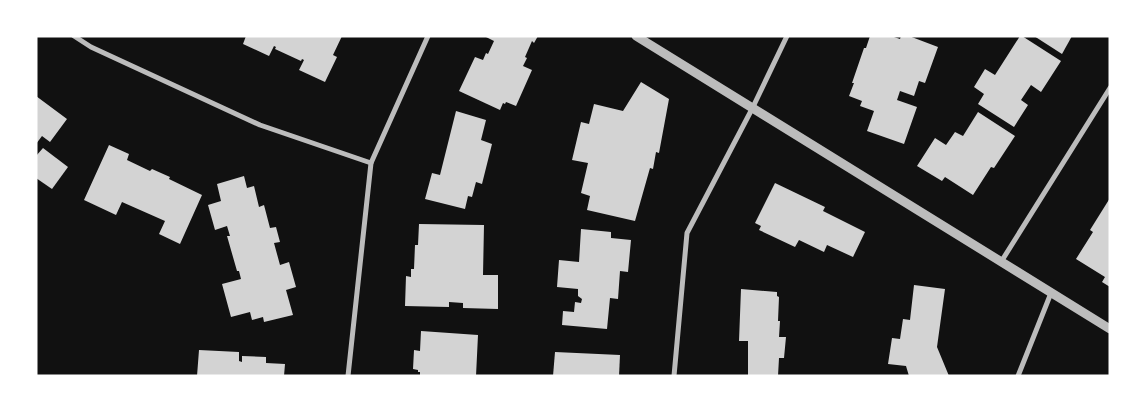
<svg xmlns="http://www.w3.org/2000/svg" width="1146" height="412" font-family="'Varela Round',sans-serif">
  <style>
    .building { fill: #d3d3d3 }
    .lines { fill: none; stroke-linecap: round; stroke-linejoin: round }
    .minor { stroke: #bcbcbc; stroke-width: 5 }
    .tertiary { stroke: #bcbcbc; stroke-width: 9 }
  </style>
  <rect width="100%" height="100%" fill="#111"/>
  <g class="building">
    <path d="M246,36H342L333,55L337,57L325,82L299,70L304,60L302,59L301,61L275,49L276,47L274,46L269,56L243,44Z"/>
    <path d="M484,36H538L534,43L532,41L525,57L527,58L523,66L532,70L516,106L506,102L505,104L503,103L500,110L459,91L475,57L483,60L486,53L488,54L494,41Z"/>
    <path d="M870,36H891L900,39L901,36H909L938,47L925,83L919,81L914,96L900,91L897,100L917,107L904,144L867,131L874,111L860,106L862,101L849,96L854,83H852L864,48H866Z"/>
    <path d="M1020,36H1022L1061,61L1041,92L1031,85L1021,100L1028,105L1014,127L978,104L984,94L974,87L985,69L995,75Z"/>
    <path d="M1034,36H1072L1062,54Z"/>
    <path d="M641,82L669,99L659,153L656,152L653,169L650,168L635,221L587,210L590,196L581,193L588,163L572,160L581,122L589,124L594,104L623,111Z"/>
    <path d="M36,96L67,119L50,142L42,136L36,144Z"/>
    <path d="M456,111L486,120L481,140L492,144L482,184L476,182L472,197L468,196L465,209L425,199L432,173L440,175Z"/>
    <path d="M978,112L1015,136L994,168L991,167L973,195L945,177L942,181L917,166L935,138L946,145L955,132L963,136Z"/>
    <path d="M109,145L129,154L127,160L150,171L152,169L170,177L169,179L202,195L180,244L159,234L165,221L122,202L116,215L84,200Z"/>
    <path d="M43,148L68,167L52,189L36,178V156Z"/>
    <path d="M244,176L247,188L254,186L259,207L264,205L270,228L276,227L280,242L274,243L280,265L289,262L296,287L286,290L293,315L264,322L263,317L252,320L250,312L231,317L222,284L241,279L239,271H237L227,236H230L227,226L215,230L208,205L221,201L217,184Z"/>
    <path d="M775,183L825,207L823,211L865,232L853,257L827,245L824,252L799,240L795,247L759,230L761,226L755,223Z"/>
    <path d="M1110,198V287L1102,282L1105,277L1076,259L1093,232L1090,230Z"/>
    <path d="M419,224L484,225L483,275H498V309L463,308V303L449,302V307L405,306L406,276L411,277V269H414L415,245H418Z"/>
    <path d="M581,229L611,232V238L631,240L628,272L620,271L618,299L610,298L607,329L562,325L563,311L574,312L575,302L581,303L582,299L578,296V289L557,287L559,260L579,262Z"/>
    <path d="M914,285L945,289L937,347L949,376H909L906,366L888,364L892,338L900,339L903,319L910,320Z"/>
    <path d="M741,289L777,292V296L779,297L778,321H780L779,337H786L784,358H779L778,376H748V341H739Z"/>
    <path d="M421,331L478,335L476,376H420V372H418V370L413,369L414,350L420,351Z"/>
    <path d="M199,350L239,352V361L242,362V356L266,357V363L285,364L284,376H197Z"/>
    <path d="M555,352L620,355L619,376H553Z"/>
  </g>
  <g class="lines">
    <g class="minor">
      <path d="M74,36L91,47L260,125L371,163"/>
      <path d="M1001,262L1110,88"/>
      <path d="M348,376L371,163L428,36"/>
      <path d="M674,376L687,233L752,109L787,36"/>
      <path d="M1018,376L1051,293"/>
    </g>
    <path class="tertiary" d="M636,36L1110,329"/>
  </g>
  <rect width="1146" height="412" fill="none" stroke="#ffffff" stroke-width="75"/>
</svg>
